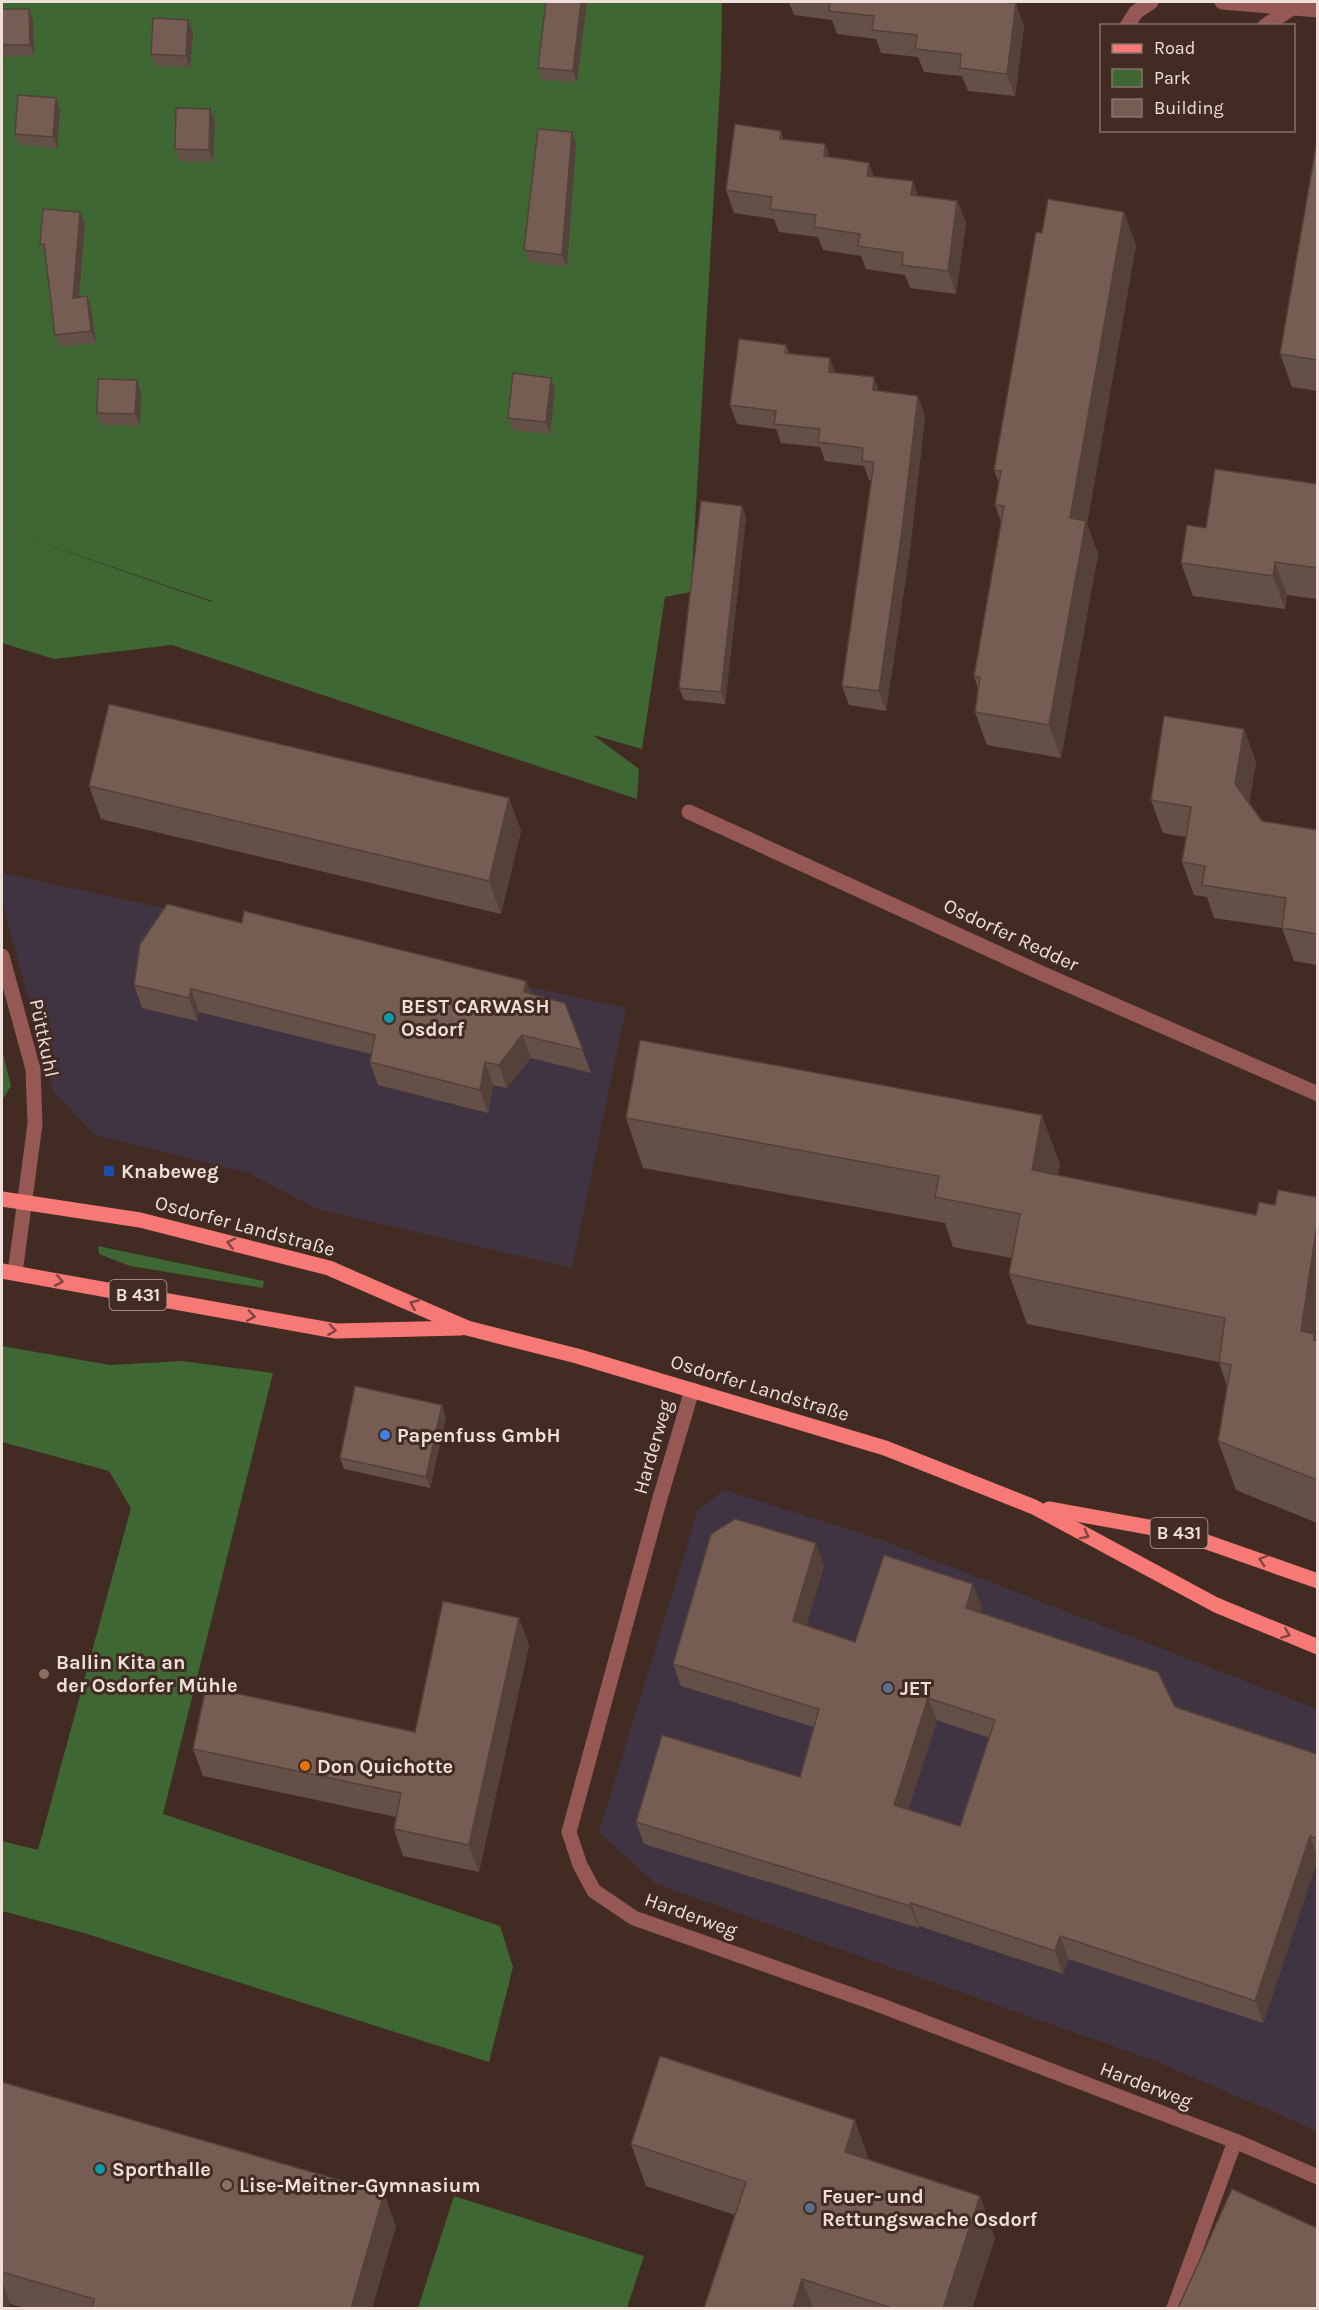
<svg xmlns="http://www.w3.org/2000/svg" width="1319" height="2310" font-family="Karla,sans-serif">
  <style>
    .commercial { fill: #403443 }
    .green { fill: #3e6733; fill-rule: evenodd }
    .lines { fill: none; stroke-linecap: round; stroke-linejoin: round }
    .minor { stroke: #955855; stroke-width: 15 }
    .major { stroke: #f67975; stroke-width: 15 }
    .wall { fill: #655047; fill-rule: evenodd }
    .shaded-wall { fill: #53413a }
    .building { fill: #765d53; stroke: #53413a; stroke-width: 1.5; fill-rule: evenodd }
    .oneway { stroke: #804640 }
    .culture-dot { fill: #0f9aa8; stroke: #412b23; stroke-width: 2 }
    .transit-dot { fill: #1a4fb4; stroke: #412b23; stroke-width: 2 }
    .shop-dot { fill: #3f7fe0; stroke: #412b23; stroke-width: 2 }
    .education-dot { fill: #8d6e63; stroke: #412b23; stroke-width: 2 }
    .service-dot { fill: #5c6f8a; stroke: #412b23; stroke-width: 2 }
    .food-dot { fill: #e8710a; stroke: #412b23; stroke-width: 2 }
    .labels { text-anchor: middle; dominant-baseline: central; stroke-width: 6; stroke-linejoin: round; paint-order: stroke }
    .shield { fill: #412b23; stroke: #baa9a2; stroke-width: 1.5 }
    .shield-label { font-size: 18px; font-weight: bold; fill: #eedfd9 }
    .street-label { font-size: 20px; fill: #eedfd9; stroke: #412b23 }
    .poi-label { font-size: 20px; font-weight: bold; fill: #eedfd9; stroke: #412b23; text-anchor: start }
  </style>
  <rect width="100%" height="100%" fill="#412b23"/>
  <g class="commercial">
    <path d="M2,873L626,1008L572,1268L317,1209L249,1173L95,1135L53,1091L2,900Z"/>
    <path d="M724,1490L882,1540L1317,1709V2131L1155,2061L656,1884L599,1832L698,1510Z"/>
  </g>
  <g class="green">
    <path d="M2,2H722L721,69L691,592L665,597L642,749L593,735L639,769L637,799L172,645L54,659L2,643ZM7,531L212,601V602Z"/>
    <path d="M2,1050L11,1086L2,1100Z"/>
    <path d="M98,1246L264,1281L263,1288L130,1266L99,1254Z"/>
    <path d="M2,1346L110,1365L182,1361L273,1373L163,1814L500,1926L513,1967L489,2062L84,1933L2,1911V1841L38,1850L131,1508L109,1471L2,1442Z"/>
    <path d="M454,2196L644,2256L627,2308H418Z"/>
  </g>
  <g class="lines">
    <g class="minor">
      <path d="M1222,2L1318,10"/>
      <path d="M1127,26L1136,12L1151,2"/>
      <path d="M1265,26L1292,8"/>
      <path d="M689,812L1041,973L1318,1094"/>
      <path d="M2,956L33,1069L35,1124L15,1273"/>
      <path d="M692,1390L660,1498L569,1832L580,1865L594,1891L634,1918L877,2004L1235,2141L1318,2177"/>
      <path d="M1174,2308L1235,2141"/>
    </g>
    <g class="major">
      <path d="M2,1199L140,1220L329,1268L467,1328L577,1356L885,1448L1034,1507L1216,1605L1318,1647"/>
      <path d="M2,1271L336,1331L461,1328"/>
      <path d="M1049,1509L1181,1533L1318,1581"/>
    </g>
  </g>
  <g class="wall">
    <path d="M546,2H587L577,82L542,80L538,68Z"/>
    <path d="M789,2H1001L1024,26L1015,96L968,91L962,76L924,72L918,57L881,53L876,39L837,34L832,20L794,15Z"/>
    <path d="M2,9L33,20L34,56L2,57Z"/>
    <path d="M188,20L193,32L190,68L155,66L151,54Z"/>
    <path d="M210,109L215,121L213,162L179,161L175,149Z"/>
    <path d="M60,110L57,148L19,145L15,134Z"/>
    <path d="M781,131L783,139L830,157L869,163L874,177L918,195L957,201L966,223L956,294L910,288L905,275L866,269L861,256L823,250L818,237L779,232L774,219L734,213L726,190Z"/>
    <path d="M572,132L576,144L567,267L529,262L524,250Z"/>
    <path d="M1317,141V391L1292,387L1280,354Z"/>
    <path d="M85,223L79,297L91,308L96,343L59,347L55,335L45,256L40,244Z"/>
    <path d="M1136,245L1087,524L1098,554L1061,758L987,745L975,712L978,689L974,676L1001,522L995,505L999,483L994,470Z"/>
    <path d="M786,345L789,353L879,391L925,416L910,550L886,711L849,705L842,686L872,481L869,480L864,466L825,461L820,447L781,443L776,429L737,424L730,405Z"/>
    <path d="M137,380L141,392L140,426L101,425L97,413Z"/>
    <path d="M555,389L550,434L512,430L508,418Z"/>
    <path d="M1317,484V599L1287,595L1285,609L1193,596L1181,563L1206,528Z"/>
    <path d="M742,506L746,518L725,704L684,700L679,688Z"/>
    <path d="M1244,729L1256,762L1249,803L1262,821L1317,830V965L1294,961L1282,928L1214,918L1207,897L1194,895L1182,862L1186,837L1163,833L1151,800Z"/>
    <path d="M89,786L509,798L521,831L501,914L101,819Z"/>
    <path d="M242,923L526,981L531,994L565,1003L591,1073L531,1058L507,1088L493,1085L488,1113L378,1085L370,1062L371,1054L199,1012L197,1021L142,1008L134,985Z"/>
    <path d="M626,1118L1060,1164L1058,1175L1256,1215L1275,1205L1317,1197V1523L1236,1490L1218,1441L1227,1386L1219,1362L1027,1324L1009,1274L1012,1258L953,1247L945,1223L643,1168Z"/>
    <path d="M446,1417L430,1488L344,1469L340,1458Z"/>
    <path d="M816,1543L824,1566L806,1626L855,1642L973,1584L982,1607L980,1613L1175,1707L1317,1754V1861L1263,2023L1068,1959L1063,1974L919,1926V1928L644,1844L636,1822L800,1777L814,1727L681,1686L673,1664ZM937,1720L990,1738L960,1826L908,1810Z"/>
    <path d="M529,1645L479,1872L403,1856L394,1829L396,1817L203,1776L193,1749L415,1732Z"/>
    <path d="M2,2082L396,2226L372,2308H25L10,2304L2,2308Z"/>
    <path d="M631,2144L869,2160L995,2238L972,2308H704L735,2215L646,2186Z"/>
  </g>
  <g class="shaded-wall">
    <path d="M581,2H587L577,82L573,71Z"/>
    <path d="M1016,3L1024,26L1015,96L1007,74Z"/>
    <path d="M29,9L33,20L34,56L30,45Z"/>
    <path d="M188,20L193,32L190,68L186,56Z"/>
    <path d="M56,98L60,110L57,148L53,137Z"/>
    <path d="M210,109L215,121L213,162L209,150Z"/>
    <path d="M572,132L576,144L567,267L562,255Z"/>
    <path d="M825,144L834,167L824,156Z"/>
    <path d="M869,163L877,186L867,176Z"/>
    <path d="M913,181L921,204L911,195Z"/>
    <path d="M957,201L966,223L956,294L948,271Z"/>
    <path d="M80,212L85,223L78,309L73,298Z"/>
    <path d="M1124,212L1136,245L1087,524L1098,554L1061,758L1049,725L1070,518Z"/>
    <path d="M87,296L91,308L96,343L91,331Z"/>
    <path d="M830,358L837,378L829,372Z"/>
    <path d="M874,377L881,397L873,390Z"/>
    <path d="M551,378L555,389L550,434L546,422Z"/>
    <path d="M137,380L141,392L140,426L135,414Z"/>
    <path d="M918,396L925,416L910,550L886,711L879,691Z"/>
    <path d="M742,506L746,518L725,704L721,692Z"/>
    <path d="M1275,562L1287,595L1285,609L1273,576Z"/>
    <path d="M1244,729L1256,762L1247,817L1235,784Z"/>
    <path d="M509,798L521,831L501,914L489,881Z"/>
    <path d="M526,981L535,1003L524,992Z"/>
    <path d="M191,989L199,1012L197,1021L189,998Z"/>
    <path d="M522,1035L531,1058L507,1088L499,1065Z"/>
    <path d="M485,1062L493,1085L488,1113L480,1090Z"/>
    <path d="M1042,1115L1060,1164L1050,1219L1032,1170Z"/>
    <path d="M1317,1224V1377L1301,1331Z"/>
    <path d="M442,1405L446,1417L430,1488L426,1477Z"/>
    <path d="M816,1543L824,1566L801,1644L793,1621Z"/>
    <path d="M973,1584L982,1607L974,1630L966,1608Z"/>
    <path d="M519,1618L529,1645L479,1872L469,1845Z"/>
    <path d="M928,1698L937,1720L902,1828L894,1805Z"/>
    <path d="M1310,1836L1317,1857V1861L1263,2023L1255,2001Z"/>
    <path d="M911,1903L919,1926V1928L910,1906Z"/>
    <path d="M1060,1936L1068,1959L1063,1974L1055,1951Z"/>
    <path d="M855,2120L870,2162L845,2152Z"/>
    <path d="M384,2193L396,2226L372,2308H351Z"/>
    <path d="M980,2196L995,2238L972,2308H943Z"/>
    <path d="M802,2279L813,2308H793Z"/>
    <path d="M2,2281L10,2304L9,2308H2Z"/>
  </g>
  <g class="building">
    <path d="M546,2H581L573,71L538,68Z"/>
    <path d="M830,2H1001L1016,3L1007,74L960,68L961,54L915,49L917,35L872,30L874,16L829,11Z"/>
    <path d="M2,9H29L30,45H2Z"/>
    <path d="M153,18L188,20L186,56L151,54Z"/>
    <path d="M18,95L56,98L53,137L15,134Z"/>
    <path d="M176,108L210,109L209,150L175,149Z"/>
    <path d="M735,124L781,131L780,139L825,144L824,156L869,163L867,176L913,181L911,195L957,201L948,271L902,265L903,253L858,246L860,234L814,227L816,215L770,209L772,197L726,190Z"/>
    <path d="M538,129L572,132L562,255L524,250Z"/>
    <path d="M1317,141V360L1280,354Z"/>
    <path d="M1048,199L1124,212L1070,518L1086,521L1049,725L975,712L980,677L974,676L1004,506L995,505L1001,471L994,470L1036,232L1042,233Z"/>
    <path d="M43,209L80,212L73,298L87,296L91,331L55,335L44,244H40Z"/>
    <path d="M739,339L786,345L785,353L830,358L829,372L874,377L873,390L918,396L902,530L879,691L842,686L874,462L862,461L863,448L818,442L820,429L774,424L776,411L730,405Z"/>
    <path d="M513,373L551,378L546,422L508,418Z"/>
    <path d="M98,379L137,380L135,414L97,413Z"/>
    <path d="M1215,469L1317,484V568L1275,562L1273,576L1181,563L1187,525L1206,528Z"/>
    <path d="M701,501L742,506L721,692L679,688Z"/>
    <path d="M109,704L509,798L489,881L89,786Z"/>
    <path d="M1164,716L1244,729L1235,784L1262,821L1317,830V934L1282,928L1286,898L1202,885L1205,866L1182,862L1191,807L1151,800Z"/>
    <path d="M167,904L242,923L244,911L526,981L524,992L565,1003L583,1050L522,1035L499,1065L485,1062L480,1090L370,1062L375,1035L191,989L189,998L134,985L140,944Z"/>
    <path d="M640,1040L1042,1115L1032,1170L1256,1215L1259,1202L1275,1205L1278,1190L1317,1197V1224L1301,1331L1314,1334V1340L1317,1341V1480L1218,1441L1231,1365L1219,1362L1225,1318L1009,1274L1020,1214L935,1197L939,1176L626,1118Z"/>
    <path d="M355,1386L442,1405L426,1477L340,1458Z"/>
    <path d="M735,1519L816,1543L793,1621L855,1642L884,1555L973,1584L966,1608L1158,1672L1175,1707L1317,1754V1839L1310,1836L1255,2001L1060,1936L1055,1951L911,1903L910,1906L636,1822L662,1735L800,1777L819,1709L673,1664L711,1534ZM928,1698L995,1720L960,1826L894,1805Z"/>
    <path d="M443,1601L519,1618L469,1845L394,1829L401,1793L193,1749L206,1687L415,1732Z"/>
    <path d="M660,2056L855,2120L845,2152L980,2196L943,2308H892L802,2279L793,2308H704L746,2182L631,2144Z"/>
    <path d="M2,2082L384,2193L351,2308H92L94,2299L2,2272Z"/>
    <path d="M1232,2189L1317,2228V2308H1178Z"/>
  </g>
  <defs><path id="oneway-chevron" d="M-2-3.5L2.5 0L-2 3.5" fill="none" stroke-width="1.6" stroke-linecap="round" stroke-linejoin="round" transform="scale(1.5)"/></defs>
  <g class="oneway">
    <use href="#oneway-chevron" transform="translate(231 1243) rotate(-166)"/>
    <use href="#oneway-chevron" transform="translate(59 1281) rotate(10)"/>
    <use href="#oneway-chevron" transform="translate(414 1304) rotate(-157)"/>
    <use href="#oneway-chevron" transform="translate(251 1316) rotate(9)"/>
    <use href="#oneway-chevron" transform="translate(332 1330) rotate(7)"/>
    <use href="#oneway-chevron" transform="translate(1085 1535) rotate(28)"/>
    <use href="#oneway-chevron" transform="translate(1263 1560) rotate(-162)"/>
    <use href="#oneway-chevron" transform="translate(1286 1634) rotate(22)"/>
  </g>
  <g class="culture-dot">
    <circle cx="389" cy="1018" r="6"/>
    <circle cx="100" cy="2169" r="6"/>
  </g>
  <rect class="transit-dot" x="103" y="1165" width="12" height="12" rx="3"/>
  <circle class="shop-dot" cx="385" cy="1435" r="6"/>
  <g class="education-dot">
    <circle cx="44" cy="1674" r="6"/>
    <circle cx="227" cy="2185" r="6"/>
  </g>
  <g class="service-dot">
    <circle cx="888" cy="1688" r="6"/>
    <circle cx="810" cy="2208" r="6"/>
  </g>
  <circle class="food-dot" cx="305" cy="1766" r="6"/>
  <g class="labels">
    <g class="shield">
      <rect x="109.5" y="1280" width="57" height="30" rx="4.5"/>
      <rect x="1150.5" y="1518" width="57" height="30" rx="4.5"/>
    </g>
    <g class="shield-label">
      <text x="138" y="1295">B 431</text>
      <text x="1179" y="1533">B 431</text>
    </g>
    <g class="street-label">
      <text transform="translate(1011 935) rotate(25)">Osdorfer Redder</text>
      <text transform="translate(44 1038) rotate(78)">Püttkuhl</text>
      <text transform="translate(245 1226) rotate(15)">Osdorfer Landstraße</text>
      <text transform="translate(760 1388) rotate(17)">Osdorfer Landstraße</text>
      <text transform="translate(653 1447) rotate(-74)">Harderweg</text>
      <text transform="translate(691 1915) rotate(20)">Harderweg</text>
      <text transform="translate(1146 2085) rotate(21)">Harderweg</text>
    </g>
    <g class="poi-label">
      <text x="401" y="1006">BEST CARWASH<tspan x="401" dy="23">Osdorf</tspan></text>
      <text x="121" y="1171">Knabeweg</text>
      <text x="397" y="1435">Papenfuss GmbH</text>
      <text x="56" y="1662">Ballin Kita an<tspan x="56" dy="23">der Osdorfer Mühle</tspan></text>
      <text x="900" y="1688">JET</text>
      <text x="317" y="1766">Don Quichotte</text>
      <text x="112" y="2169">Sporthalle</text>
      <text x="239" y="2185">Lise-Meitner-Gymnasium</text>
      <text x="822" y="2196">Feuer- und<tspan x="822" dy="23">Rettungswache Osdorf</tspan></text>
    </g>
  </g>
  <rect width="1319" height="2310" fill="none" stroke="#eedfd9" stroke-width="6"/>
  <rect x="1100" y="24" width="195" height="108" fill="#412b23" stroke="#86736c" stroke-width="1.5"/>
  <rect x="1112" y="44" width="30" height="9" fill="#f67975" stroke="#86736c" stroke-width="1.5"/>
  <text x="1154" y="54" font-size="18" fill="#eedfd9">Road</text>
  <rect x="1112" y="69" width="30" height="18" fill="#3e6733" stroke="#86736c" stroke-width="1.5"/>
  <text x="1154" y="84" font-size="18" fill="#eedfd9">Park</text>
  <rect x="1112" y="99" width="30" height="18" fill="#765d53" stroke="#86736c" stroke-width="1.5"/>
  <text x="1154" y="114" font-size="18" fill="#eedfd9">Building</text>
</svg>
